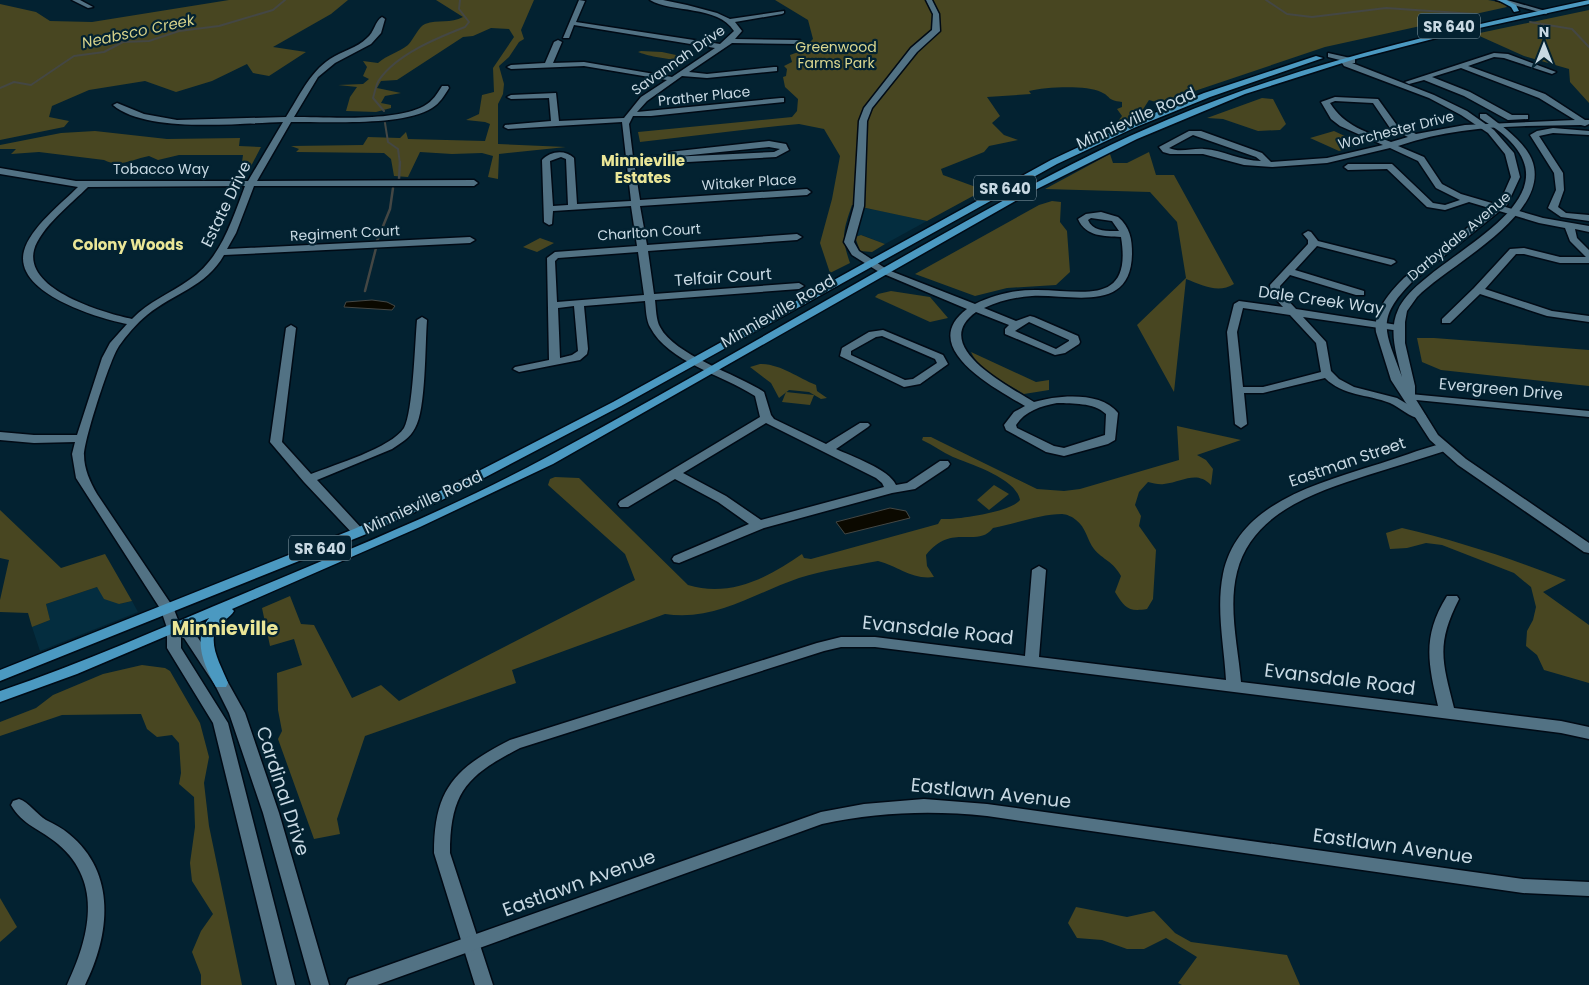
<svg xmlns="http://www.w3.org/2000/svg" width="1589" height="985" font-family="Poppins,sans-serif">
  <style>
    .built { fill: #042d3f }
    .green { fill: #484621 }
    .water { fill: #0b0900; stroke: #444744 }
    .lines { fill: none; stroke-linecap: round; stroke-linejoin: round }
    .stream-far1 { stroke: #444744; stroke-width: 2 }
    .stream { stroke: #444744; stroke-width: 2.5 }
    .street-casing { stroke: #000a15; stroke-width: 3 }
    .secondary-casing { stroke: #000a15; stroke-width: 3 }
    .primary-casing { stroke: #000a15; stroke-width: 3 }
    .street { fill: #527284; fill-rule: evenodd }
    .secondary { fill: #527284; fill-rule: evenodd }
    .primary { fill: #4b99c1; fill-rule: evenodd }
    .labels { text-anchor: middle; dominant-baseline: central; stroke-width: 4.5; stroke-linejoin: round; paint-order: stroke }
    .far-park-label { font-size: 14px; fill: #dbd78f; stroke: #032231 }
    .far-street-label { font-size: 14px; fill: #c8d9e3; stroke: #032231 }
    .shield { fill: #032231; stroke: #8da2ae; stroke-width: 1 }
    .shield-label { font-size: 15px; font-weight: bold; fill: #c8d9e3 }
    .far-water-label { font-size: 15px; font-style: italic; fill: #d6d28a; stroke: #032231 }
    .far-neighbourhood-label { font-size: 15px; font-weight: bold; fill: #eae697; stroke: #032231 }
    .street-label { font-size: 16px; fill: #c8d9e3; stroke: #032231 }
    .quarter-label { font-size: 19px; font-weight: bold; fill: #eae697; stroke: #032231 }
    .near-street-label { font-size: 19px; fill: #c8d9e3; stroke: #032231 }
  </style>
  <rect width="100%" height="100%" fill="#032231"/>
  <g class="built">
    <path d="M864,208L881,211L927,221L885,244L862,235L855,237Z"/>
    <path d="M97,587L119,604L132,601L138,612L40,651L32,627L50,620L46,604Z"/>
  </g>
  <g class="green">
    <path d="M229,0H348L331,14L273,47L306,52L269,76L253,73L247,64L212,81L176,92L145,81L89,90L52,106L49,117L69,121L64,127L0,140V4L36,12L50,21L92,22Z"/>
    <path d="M436,0H534L521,30L524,39L519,42L509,57L499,66L504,84L503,94L498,104V144L566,147L499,154L498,179L488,177L493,156L482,153L452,154L420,152L408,177L394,176L391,159L384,153L296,152L299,149L291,146L363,145L368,137L400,138L406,132L408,139L485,141L490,124L485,122L466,120L479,114L482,95L494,92L493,68L514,37L509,29L491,28L473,36L463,37L397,80L381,81L377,88L401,93L385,96L381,103L391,105V108L376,112L346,111L350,97L357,87L338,85L363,84L369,79L363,76L367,67L363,61L378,63C387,55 399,52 408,45C414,39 418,27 425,24C438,19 451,24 463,17Z"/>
    <path d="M775,0H1488L1504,3L1507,7L1325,47L1159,103L1149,100L1140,114L1120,122L1118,121L1122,116L1117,109L1122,107V102C1106,100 1112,97 1101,92C1086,85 1046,87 1029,91L1031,94L987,97L1000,116L992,123L1004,135L1018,140L989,146L984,152L941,169L943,175L984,190L927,221L852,205C843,231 841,237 850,263L830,273L820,243L832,199L840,156L824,129L799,124L778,126L640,142L638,132L792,117L797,111L798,99L785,87L783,77L786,76L787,69L784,66L792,62L790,55L801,51L813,39L808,20Z"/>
    <path d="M1589,10V103L1570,82L1569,69L1524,56L1475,34Z"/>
    <path d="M641,51L662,52L690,58C682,63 647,56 638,52Z"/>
    <path d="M1262,98L1273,99L1286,124L1280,130L1258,131L1223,119L1207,118Z"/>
    <path d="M95,131L167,139L240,138L239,146L261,147L249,170L241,169L243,155H179L158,160L149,156C133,159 119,168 104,160L39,152L11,154L16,149H0V145L61,133Z"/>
    <path d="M1334,131L1349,138L1342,140L1354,146L1339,151L1310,138Z"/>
    <path d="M1149,152L1156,175H1174L1234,284C1218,294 1202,285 1186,279L1174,392L1137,325L1186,278L1177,222L1150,192L1045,189L1110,154L1113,163H1127Z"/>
    <path d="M1052,201L1061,202L1060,222L1067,231L1070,272L1056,285L1007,288L975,296L915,274L1039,205Z"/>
    <path d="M861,235L885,244L872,252L860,251L855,237Z"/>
    <path d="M540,238L554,243L537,252L523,247Z"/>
    <path d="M891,291L930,297L948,318L930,322L875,297L878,294Z"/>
    <path d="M1417,338H1434L1589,350V386L1441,370L1422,362Z"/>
    <path d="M971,352L1036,382L1049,380V390L1024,394C1007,383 980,372 971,352Z"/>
    <path d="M760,364C781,364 798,378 816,385L817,391L827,398L821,399L809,392L789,390L779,398L771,383L750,367Z"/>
    <path d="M786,392L814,395L810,405L782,402Z"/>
    <path d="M1177,426L1241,440L1197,455L1206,460L1213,469L1211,485C1196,470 1183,482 1164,484C1159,485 1153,483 1148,482L1139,492L1135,505L1141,516L1139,526L1156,550L1153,599L1147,609C1128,612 1125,608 1115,592L1121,576C1113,561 1103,560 1094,549C1087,540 1086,527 1076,520C1073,517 1066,514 1062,514C1041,514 1014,524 993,528C977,549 952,522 926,555L927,566L934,577C912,580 898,566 878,561C852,566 824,570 799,578C755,593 714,622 665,614L512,670L516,683L365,736L337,819L340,834L314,839L278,739L282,731L278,710L277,673L302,665L294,639L270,646L262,608L290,596L301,624L314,625L352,698L381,685L399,701L635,580L625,554L548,485L550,479L555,477L579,478L688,585C729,598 768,578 802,554L804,558L811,559L938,524L941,519C957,520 1011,512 1020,500C1016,478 970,464 953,457C942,452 933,445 922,440L923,437H931L941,442L1037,489L1064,491L1080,489L1179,460Z"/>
    <path d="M994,485L1009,494L989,510L977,500Z"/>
    <path d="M0,510L61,568L105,554L132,601L119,604L104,599L97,587L46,604L50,620L32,627L28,613L0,612V600L9,560L0,558Z"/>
    <path d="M1402,528C1458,541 1513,559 1566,580L1543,592L1589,625V683L1544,670L1537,655L1526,646L1527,631L1533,620L1536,607L1531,587L1514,573L1442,545L1426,543L1407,548L1390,549L1386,533Z"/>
    <path d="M142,665L165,668L170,671L200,723L209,757L204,783L209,826L242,985H201V975L192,952L201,931L213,914L192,881L190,863L195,827L194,797L179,784L181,773L179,743L172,735L157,737L147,729L141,714L62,715L0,736V722L36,708L53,695L103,674Z"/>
    <path d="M0,898L17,927L0,942Z"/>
    <path d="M1076,907L1127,917L1154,911L1175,933L1191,942L1287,955L1300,985H1182L1178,983L1197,957L1166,938L1144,949H1127L1102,940L1077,938L1068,923Z"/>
  </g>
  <g class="water">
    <path d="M372,300L387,302L395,306L392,310L344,307L346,302Z"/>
    <path d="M890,508L906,511L910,518L845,534L836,522Z"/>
  </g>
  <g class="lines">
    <g class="stream-far1">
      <path d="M1266,0L1287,14L1312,17L1386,8L1474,14"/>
      <path d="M1530,22L1572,29L1589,47"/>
      <path d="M0,88L14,82L31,85L74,56L104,52L123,42L149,41L179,31L219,26L273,10L285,0"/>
      <path d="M384,111L373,98C375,92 376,84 379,80C397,54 437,38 465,27L469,22L459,9L460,0"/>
      <path d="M385,123L388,142L398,149L400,164"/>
    </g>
    <g class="stream">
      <path d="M399,179L400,162"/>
      <path d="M377,241L390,209L393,188"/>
      <path d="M365,291L376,248"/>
    </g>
    <g class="street-casing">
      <g id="street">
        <path d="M72,0H80L93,7L88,8Z"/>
        <path d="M579,0L585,1L576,22L720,44L734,31C718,5 671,13 650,0H663L687,5L717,13L730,19L784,11V13L782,14L735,22L742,31L735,39L797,40H800V44L732,43L689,72L707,74L774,67H777V71L707,78L682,76L647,101L637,112L781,98H784V102L651,116H633L629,124L633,157L663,156L669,152L769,141L786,144L789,150L776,157L670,163L664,161L634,162L640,200L807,189L811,192L807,195L640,206L647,245L797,234L802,237L797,240L648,251L654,294L799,283L804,286L799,289L655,300C656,308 656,320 660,327C674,355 737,374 764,392L771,415L774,419L826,444L860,423H868L870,425L868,427L836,449C851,456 889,469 896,485L907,483L940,461H948L950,464L948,467L915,489L892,493L764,528L679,563L674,562L672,559L674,556L749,524L718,502L675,479L628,507H620L618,504L620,501L760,417L755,396C723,375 668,362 650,327C646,320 646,309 645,301L584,306L588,349L587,354L580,360L519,372L513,369L515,367L549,360L547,258L555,252L637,246L631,206L553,211L552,224L549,225L544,222L542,160C550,151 565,149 574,158L577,204L631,201L622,122L508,129L504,127L505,125L551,121L549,98L511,99L507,97L511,95L556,93L559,121L624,118L641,97L667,80L584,66L511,69L507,67L511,65L545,63L554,42L558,40L562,42L553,63L584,62L672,77L715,48L574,25L569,38H563ZM769,147L780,149L774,152L671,157ZM561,157L566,159L568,205L553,206L550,161ZM638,252L644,295L557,302L555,261L558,258ZM574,306L578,351L572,355L560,358L558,308ZM766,423L876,478L882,483L884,487L761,520L726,496L683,473Z"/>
        <path d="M1496,0H1507L1549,12L1546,14Z"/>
        <path d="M382,17L385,19L381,33L371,44L335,63L318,77L294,117C328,117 395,122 424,106C433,101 437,94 442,86H448L449,88C444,96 440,103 432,108C401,127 328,121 291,122L257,181L474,180L478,183L474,186H254L236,233L227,249L470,237L475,240L470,243L224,255C206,287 174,293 147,315C137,323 126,336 119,346C110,359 84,440 84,455C84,469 90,482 97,494L175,610L173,613H163L76,478L72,454L75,442L34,443L0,440V432L34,435H77L102,358L110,343L127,324C98,318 13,293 24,251C30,228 62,203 78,187L0,174V168L76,181H248L283,122C240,123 147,134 113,105L117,103L144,114L177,120L286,117C299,97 309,73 330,59C342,51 357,48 367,38C374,33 375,21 382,17ZM245,186C232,220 221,259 189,280C171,293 148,302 132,319C104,313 24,290 34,250C40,228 72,203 88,187Z"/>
        <path d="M1494,53L1508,54L1556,72L1552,74L1504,58L1494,57L1468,66L1545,94L1585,120H1589V124L1585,126L1581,125C1517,126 1459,125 1398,146L1424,157L1442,184L1461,194L1543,218L1589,226V232L1575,229L1577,238L1589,250V263H1560L1524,254H1516L1485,289L1552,311L1589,316V322L1547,316L1480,294L1450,323H1442V319L1474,288L1510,249L1524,248L1560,257H1586L1570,241L1565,228L1539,223L1469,202L1445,210L1427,207L1387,169L1348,170L1344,167L1348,164H1392L1433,203L1445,205L1460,200L1436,188L1418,161L1390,148L1327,163L1272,167L1244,165L1203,154H1170L1163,152L1159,147L1189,131H1201L1262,153L1271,162L1327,158L1383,145L1340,126L1331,119L1321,102L1335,97L1378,99L1396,124L1416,134L1465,125L1575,120L1539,98L1461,68L1432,77L1470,92L1512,115H1528V119L1508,120L1464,96L1424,80L1409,84L1405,82ZM1335,101L1373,103L1390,128L1408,137L1391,142C1367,132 1344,126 1330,103ZM1193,135L1256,157L1261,161C1241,161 1223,150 1204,149C1192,148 1180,153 1169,148Z"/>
        <path d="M1553,128L1589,131V135L1553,133L1539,136L1563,173L1564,190L1558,207L1566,213L1589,215V221L1561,217L1548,208L1556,190L1554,173L1530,135L1537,131Z"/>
        <path d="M1101,212L1118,217C1130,227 1132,239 1132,254C1131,314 1071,294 1032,296C1015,297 999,301 984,308L1016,321L1030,316L1034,317L1078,336L1080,342L1079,344L1065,353L1055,355L1005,334V329L1009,325L976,312C928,346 1010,387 1034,402C1058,395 1101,391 1118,413L1115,440L1108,444L1064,456L1046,452L1006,430L1004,425L1014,412L1025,406C996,389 916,347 967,309L879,272L880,270H888L975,304C993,295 1013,290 1034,290C1079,289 1133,309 1121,237C1104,236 1086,237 1078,219L1086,214ZM1091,218L1112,221L1119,231C1107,231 1093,232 1088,220ZM1029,322L1069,340V341L1056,349L1015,331ZM1057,403C1073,404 1093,402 1106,414L1105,435L1064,448L1054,446L1017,428L1016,425C1025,411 1041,406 1057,403Z"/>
        <path d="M1308,231L1311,232L1318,241L1394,260L1396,262L1391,265L1317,246L1295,270L1364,291V295H1356L1290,275L1280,286L1281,293L1296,309L1404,326V330L1400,331L1303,317L1326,342L1331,371L1339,379L1354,387L1397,398L1424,414L1426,416L1424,418C1413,421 1400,407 1390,403C1367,394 1343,396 1325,378L1263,393H1244L1247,424L1241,428L1235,424L1227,332L1234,304L1239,301L1283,307L1271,294L1270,285L1308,244V240L1303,234ZM1243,308L1290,315L1316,343L1321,372L1263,387H1243L1237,332Z"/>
        <path d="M422,317L427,320C425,344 426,410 415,428C410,438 401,443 392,449L317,480L365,532L359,536L354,535L304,482L270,442L286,328L291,325L296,328L282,442L311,474C334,465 391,448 404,428C413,412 415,342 417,320Z"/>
        <path d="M883,330L943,355L948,364L920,384L904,387L840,356L842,348L869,332ZM882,336L935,359L937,363L913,379L905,380L851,355V351L876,337Z"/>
        <path d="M1410,394L1589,411V417L1406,399L1404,397Z"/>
        <path d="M1444,443L1448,444L1450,447L1448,450C1422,458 1395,467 1368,475C1316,492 1252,512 1237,572C1228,607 1238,647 1241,682L1438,706C1428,663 1422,636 1447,596H1457L1459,599C1436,644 1442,661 1454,708L1561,721L1589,727V739L1561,733L875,647H841L824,651L520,748C468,775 450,791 450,853L493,985H475L434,853C434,789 455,768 510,740L817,643L841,637H875L1025,656L1032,570L1039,566L1046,570L1039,657L1226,680C1224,645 1216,609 1223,574C1237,505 1313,485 1372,466C1396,459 1420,449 1444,443Z"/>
        <path d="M19,799C29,802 36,814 46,820C54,824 62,828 69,834C117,873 110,935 85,985H67C89,938 104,883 58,844C42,830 22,825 11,805L13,801Z"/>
      </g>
    </g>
    <g class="secondary-casing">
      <g id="secondary">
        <path d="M926,0H932L939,14L940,31L917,52L872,108L867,121L864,206L854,242L859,251L888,270V274L884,275L852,255L844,242L854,206L859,121L864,108L911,48L932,30L933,14Z"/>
        <path d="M1328,53L1355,59V63H1352L1434,95L1467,111L1494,130L1514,153L1520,177L1507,205L1412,282C1374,320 1386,332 1402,377C1397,356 1388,331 1398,310C1419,260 1576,209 1510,141C1502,132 1490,125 1480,118V114H1486C1502,126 1527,143 1533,163C1549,216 1448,265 1417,297L1407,311L1405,322V343L1415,386V398L1438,435L1466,459L1589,543V553L1584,552L1458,465L1430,440L1391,380L1376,332C1373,311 1390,292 1404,278L1500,202L1511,177L1505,154L1488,133L1461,115L1429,98L1344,66L1340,60L1328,57Z"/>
        <path d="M168,605L173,607L180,625L194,632L226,679L245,713L279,813L329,985H311L263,813L229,713L215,685L184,638L181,637V648L228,723L295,985H277L213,723L167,648V628L161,610L163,607Z"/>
        <path d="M924,799L987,804L1523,879L1589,882V896L1523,893L987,816C931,810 878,812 822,824L377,985H346L349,979L821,812L864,804Z"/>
      </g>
    </g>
    <g class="primary-casing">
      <g id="primary">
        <path d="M1498,0H1506L1516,5L1519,11L1514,12L1511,7Z"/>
        <path d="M1589,0V4L1452,34L1352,60L1245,94L1137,139L1033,191L553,464L420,527L232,609L234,611C230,618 222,621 217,627C207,644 222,667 228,683L226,687H216C204,666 192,639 209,618L77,674L0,702V691C83,663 163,627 243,594C345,551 449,510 547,457C670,391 791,320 913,251C997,204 1080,156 1169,119C1304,62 1446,31 1589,0Z"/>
        <path d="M1316,56L1323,58L1210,97L1136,127L1057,164L621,406L444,499L364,535L0,681V670L354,529L436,493L613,402L1051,160L1130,123L1204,93Z"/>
      </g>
    </g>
    <use href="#street" class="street"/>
    <use href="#secondary" class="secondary"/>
    <use href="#primary" class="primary"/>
  </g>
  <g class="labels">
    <g class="far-park-label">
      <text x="836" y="47">Greenwood<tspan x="836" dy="16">Farms Park</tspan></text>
    </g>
    <g class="far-street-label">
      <text transform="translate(678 60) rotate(-35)">Savannah Drive</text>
      <text transform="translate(704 96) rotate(-6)">Prather Place</text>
      <text transform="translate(1396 130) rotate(-14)">Worchester Drive</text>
      <text x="161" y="169">Tobacco Way</text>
      <text transform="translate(749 182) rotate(-4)">Witaker Place</text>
      <text transform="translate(649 232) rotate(-4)">Charlton Court</text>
      <text transform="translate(345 233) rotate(-3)">Regiment Court</text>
      <text transform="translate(1459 236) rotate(-40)">Darbydale Avenue</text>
    </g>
    <g class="shield">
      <rect x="1418" y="13.5" width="62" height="25" rx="4"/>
      <rect x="974" y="175.5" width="62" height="25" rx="4"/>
      <rect x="289" y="535.5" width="62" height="25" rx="4"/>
    </g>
    <g class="shield-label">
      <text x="1449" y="26">SR 640</text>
      <text x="1005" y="188">SR 640</text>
      <text x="320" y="548">SR 640</text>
    </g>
    <g class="far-water-label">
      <text transform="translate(138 31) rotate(-12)">Neabsco Creek</text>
    </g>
    <g class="far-neighbourhood-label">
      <text x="643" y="160">Minnieville<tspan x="643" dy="17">Estates</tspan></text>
      <text x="128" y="244">Colony Woods</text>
    </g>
    <g class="street-label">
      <text transform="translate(1136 118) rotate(-24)">Minnieville Road</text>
      <text transform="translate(226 204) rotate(-64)">Estate Drive</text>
      <text transform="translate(723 277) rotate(-4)">Telfair Court</text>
      <text transform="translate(1321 300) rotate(8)">Dale Creek Way</text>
      <text transform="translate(778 311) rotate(-30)">Minnieville Road</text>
      <text transform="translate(1501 389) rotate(5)">Evergreen Drive</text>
      <text transform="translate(1347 462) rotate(-19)">Eastman Street</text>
      <text transform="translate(423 502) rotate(-25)">Minnieville Road</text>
    </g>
    <g class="quarter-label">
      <text x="225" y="628">Minnieville</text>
    </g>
    <g class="near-street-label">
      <text transform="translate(938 630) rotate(6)">Evansdale Road</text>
      <text transform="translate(1340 679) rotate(7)">Evansdale Road</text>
      <text transform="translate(283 791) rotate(72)">Cardinal Drive</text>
      <text transform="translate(991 793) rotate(6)">Eastlawn Avenue</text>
      <text transform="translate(1393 846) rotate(8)">Eastlawn Avenue</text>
      <text transform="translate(579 883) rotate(-20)">Eastlawn Avenue</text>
    </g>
  </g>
  <g transform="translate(1544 45)" stroke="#032231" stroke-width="4" paint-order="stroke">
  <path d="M0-4L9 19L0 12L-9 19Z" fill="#c8d9e3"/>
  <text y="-8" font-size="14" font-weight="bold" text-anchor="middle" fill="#c8d9e3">N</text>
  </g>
</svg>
